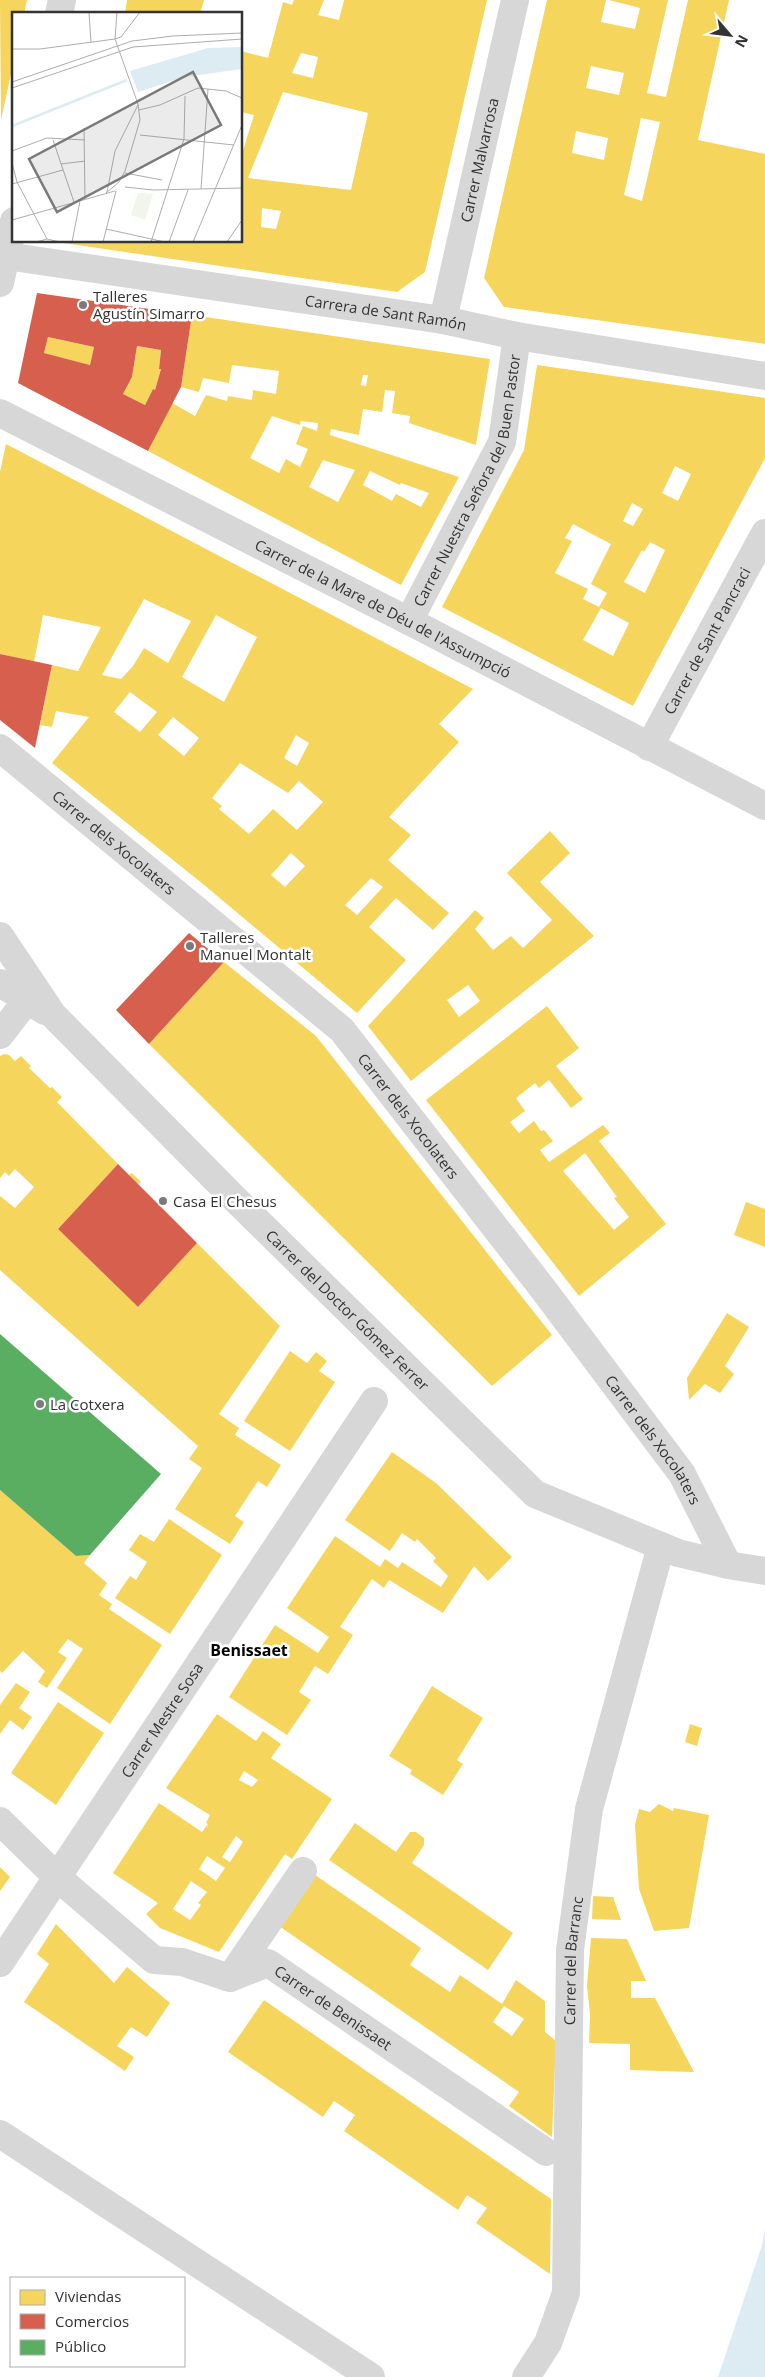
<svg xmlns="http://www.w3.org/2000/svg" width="765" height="2377" font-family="'Open Sans',sans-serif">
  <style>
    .water { fill: #ddebf3 }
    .homes { fill: #f6d55c; fill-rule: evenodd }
    .shops { fill: #d6604d; fill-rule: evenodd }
    .public { fill: #5aae61 }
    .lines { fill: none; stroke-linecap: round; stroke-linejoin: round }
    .minor { stroke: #d7d7d7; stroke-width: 28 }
    .tertiary { stroke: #d7d7d7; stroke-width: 28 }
    .poi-dot { fill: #7a7a7a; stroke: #fff; stroke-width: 2 }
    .labels { text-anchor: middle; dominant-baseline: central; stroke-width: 5; stroke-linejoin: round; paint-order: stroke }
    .street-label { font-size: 15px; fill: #333; stroke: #fff }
    .poi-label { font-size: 15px; fill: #333; stroke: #fff; text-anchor: start }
    .neighbourhood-label { font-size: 16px; font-weight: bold; fill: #000; stroke: #fff }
    .inset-river { fill: none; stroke: #ddebf3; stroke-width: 2.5 }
    .inset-road { fill: none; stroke: #adadad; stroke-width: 1 }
    .view { fill: #7a7a7a; fill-opacity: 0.15; stroke: #7a7a7a; stroke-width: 2.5 }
    .inset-edge { fill: none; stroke: #333; stroke-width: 2.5 }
  </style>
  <rect width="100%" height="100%" fill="#fff"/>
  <path class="water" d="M765,2228V2377H718L762,2245Z"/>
  <g class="homes">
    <path d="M0,0H27L24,14H14V60L1,120Z"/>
    <path d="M127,0H204L200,14H125Z"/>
    <path d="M294,0H324L318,15L339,20L344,0H487L425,272L397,292L57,242L241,241V157L254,115L241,112V51L268,58L283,2L292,5ZM301,53L318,57L313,78L292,73ZM283,92L368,113L351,190L248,178ZM262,208L281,211L276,229L261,227Z"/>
    <path d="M547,0H606L601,22L635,29L640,8L609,0H668L647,93L666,97L688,0H729L698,140L765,154V344L504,307L484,278ZM591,66L624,73L619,95L586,88ZM641,118L660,122L642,201L624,195ZM576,131L608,138L604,160L572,153Z"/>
    <path d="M192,315L490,359L476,445L409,423L410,416L392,413L395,391L385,390L382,412L363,409L359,435L331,429L330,435L459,477L401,585L148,451L172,403L195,416L206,395L227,401L228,396L252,400L253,390L276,394L279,371L232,365L229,383L203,378L199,392L181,387ZM363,375H368L366,386L361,385ZM272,416L300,425L301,421L318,423L317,431L303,426L296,444L308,449L300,467L286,459L279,473L250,458ZM323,460L355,470L338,502L309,487ZM370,471L400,485L401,483L429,493L421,507L396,494L392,501L363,485Z"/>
    <path d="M48,337L94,347L90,365L44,353Z"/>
    <path d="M137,346L161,350L159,369H161L155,390L153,389L145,405L123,394L132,377Z"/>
    <path d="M537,365L765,398V458L633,706L442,607L524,450ZM675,466L691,474L678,501L662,493ZM632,503L643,509L633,526L623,521ZM573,524L611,544L591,584L607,593L599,607L583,599L588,589L555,573L572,541L565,538ZM650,542L665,550L645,593L624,582L642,550L644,552ZM601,608L629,623L613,656L583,640Z"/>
    <path d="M6,444L473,689L439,724L459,742L389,817L411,835L388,860L449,913L433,930L396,898L369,927L406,960L357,1013L203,884L52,763L89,717L56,711L52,727L40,725L52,665L78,671L101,627L43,615L34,662L0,654V472ZM144,599L191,621L168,663L144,648L133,666L121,679L102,675ZM216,615L257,637L224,702L182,677ZM130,692L157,712L140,732L114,712ZM173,717L199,738L184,756L158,735ZM296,735L309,743L297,766L284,758ZM240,763L288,793L299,781L323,802L297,830L273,809L249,834L219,809L222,806L212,798ZM291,853L305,866L285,887L271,875ZM371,878L383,887L357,915L345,905Z"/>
    <path d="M550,831L570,853L540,882L594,936L411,1081L368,1026L475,910L484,918L475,929L493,950L511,936L523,948L552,920L507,873ZM468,985L480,1001L459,1017L447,1000Z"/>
    <path d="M224,962L316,1036L552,1335L492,1386L149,1044Z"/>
    <path d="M547,1006L579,1048L556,1066L583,1099L571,1108L549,1080L539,1088L535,1083L516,1098L525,1111L510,1122L519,1133L534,1121L541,1131L544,1130L553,1141L540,1150L549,1162L603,1125L610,1133L599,1141L666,1224L579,1296L426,1100ZM585,1153L617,1197L614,1198L629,1217L614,1230L563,1171Z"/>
    <path d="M4,1054L9,1055L15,1061L21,1056L31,1066L29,1068L50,1088L52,1087L62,1097L57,1102L118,1164L58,1229L138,1307L197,1243L280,1326L219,1414L239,1428L235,1435L281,1465L267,1487L258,1481L235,1516L244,1522L230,1544L175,1509L202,1468L189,1459L198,1446L0,1270V1196L15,1208L34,1187L15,1169L9,1176L5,1172L0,1178V1056Z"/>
    <path d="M132,1173L141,1182L138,1184L129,1175Z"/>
    <path d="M746,1202L765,1209V1247L734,1235Z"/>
    <path d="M727,1313L749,1327L725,1366L734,1374L720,1393L705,1384L689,1400L687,1378Z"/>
    <path d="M290,1351L307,1363L316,1352L327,1361L319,1371L335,1382L290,1451L244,1421Z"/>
    <path d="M392,1452L436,1483L512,1557L488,1581L474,1566L443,1613L389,1580L384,1588L372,1579L340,1627L353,1635L328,1674L315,1666L299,1692L311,1700L287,1735L229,1697L275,1625L318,1653L329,1637L287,1608L335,1536L380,1567L385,1559L398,1568L402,1562L441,1587L448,1576L433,1561L436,1558L417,1539L415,1542L402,1533L390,1551L345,1520Z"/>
    <path d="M0,1490L76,1556L90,1555L84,1563L107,1583L99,1595L112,1604L109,1609L162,1645L110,1724L57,1688L83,1649L68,1639L58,1652L67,1658L47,1688L38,1682L45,1671L23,1651L2,1673L0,1671Z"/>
    <path d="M169,1519L222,1555L170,1634L115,1598L130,1576L136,1580L147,1562L129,1550L140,1534L154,1542Z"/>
    <path d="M16,1683L30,1692L19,1708L32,1717L23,1730L10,1720L0,1734V1705Z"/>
    <path d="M432,1686L483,1718L457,1760L463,1764L443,1795L410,1774L412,1770L389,1756Z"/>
    <path d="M58,1702L104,1733L56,1805L11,1773Z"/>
    <path d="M217,1714L256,1741L263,1731L281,1744L271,1758L332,1799L292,1859L285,1854L219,1952L160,1928L146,1914L158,1903L113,1873L159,1803L202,1832L208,1824L206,1823L210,1815L166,1788ZM244,1771L258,1780L252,1787L239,1780ZM236,1836L243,1842L230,1862L222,1857ZM207,1856L225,1868L216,1881L199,1869ZM191,1881L207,1892L198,1903L201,1905L190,1920L173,1909Z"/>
    <path d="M690,1724L702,1728L697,1746L685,1742Z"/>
    <path d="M659,1804L673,1811L674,1808L709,1815L689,1928L654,1931L639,1889L635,1825L639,1809L650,1812Z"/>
    <path d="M355,1823L396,1852L410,1832H416L424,1838V1845L412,1863L513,1933L488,1970L329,1860Z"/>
    <path d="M0,1867L10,1877L0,1891Z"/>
    <path d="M315,1875L421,1948L410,1965L450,1992L460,1975L502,2004L516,1980L545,2001V2032L556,2041L552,2137L509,2106L519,2092L279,1926ZM504,2006L524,2019L512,2036L493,2022Z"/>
    <path d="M593,1896L613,1897L621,1920L592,1919Z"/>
    <path d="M56,1924L114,1983L127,1967L170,2003L147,2037L131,2027L117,2046L134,2057L125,2071L24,2002L49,1964L37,1954Z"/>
    <path d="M591,1938L627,1939L646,1981H631V1998H655L694,2072L630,2070V2044L589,2043L590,2014L587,1986Z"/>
    <path d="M264,2000L551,2199L550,2274L476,2223L487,2208L467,2195L458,2210L344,2131L355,2115L334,2101L323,2117L228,2052Z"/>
  </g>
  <g class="shops">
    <path d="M37,293L192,315L181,387L148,451L18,383ZM48,337L94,347L90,365L44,353ZM137,346L161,350L159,369H161L155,390L153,389L145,405L123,394L132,377Z"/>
    <path d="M0,654L52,665L35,748L0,720Z"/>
    <path d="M189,933L224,962L149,1044L116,1010Z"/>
    <path d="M118,1164L197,1243L138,1307L58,1229Z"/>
  </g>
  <path class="public" d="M0,1334L161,1474L90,1555L76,1556L0,1490Z"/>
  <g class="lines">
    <g class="minor">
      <path id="s1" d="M6,256L443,320L517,336L765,376"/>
      <path id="s2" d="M443,320L515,0"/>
      <path id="s3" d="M0,413L409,621L765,806"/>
      <path id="s4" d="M409,621L502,442L517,336"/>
      <path id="s5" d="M649,747L765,533"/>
      <path id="s6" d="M0,748L342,1030L543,1289L682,1474L728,1565"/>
      <path d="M0,1035L27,1000"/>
      <path id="s7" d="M0,1821L58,1878L154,1960L182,1962L230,1978L268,1963L546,2152"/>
      <path id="s8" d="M0,1963L374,1401"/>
      <path d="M230,1978L303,1871"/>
      <path d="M0,2134L371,2377"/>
      <path id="s9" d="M526,2377L548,2343L566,2293L570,1950L589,1809L661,1546"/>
    </g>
    <g class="tertiary">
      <path d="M59,14L62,0"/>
      <path d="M0,283L14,221"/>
      <path id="s10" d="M0,936L53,1015L237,1201L535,1494L678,1553L728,1565L765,1571"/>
      <path d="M0,983L45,1011"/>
    </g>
  </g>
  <g class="poi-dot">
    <circle cx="83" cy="305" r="5"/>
    <circle cx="190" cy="946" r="5"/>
    <circle cx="163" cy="1201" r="5"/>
    <circle cx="40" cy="1404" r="5"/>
  </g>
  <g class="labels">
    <g class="street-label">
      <text stroke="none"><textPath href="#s2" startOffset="164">Carrer Malvarrosa</textPath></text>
      <text stroke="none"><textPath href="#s1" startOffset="384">Carrera de Sant Ramón</textPath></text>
      <text stroke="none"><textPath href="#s4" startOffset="154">Carrer Nuestra Señora del Buen Pastor</textPath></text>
      <text stroke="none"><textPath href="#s3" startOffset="430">Carrer de la Mare de Déu de l'Assumpció</textPath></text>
      <text stroke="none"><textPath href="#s5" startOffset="121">Carrer de Sant Pancraci</textPath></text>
      <text stroke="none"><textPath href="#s6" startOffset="148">Carrer dels Xocolaters</textPath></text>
      <text stroke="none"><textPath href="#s6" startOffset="552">Carrer dels Xocolaters</textPath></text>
      <text stroke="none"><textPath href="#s10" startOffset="512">Carrer del Doctor Gómez Ferrer</textPath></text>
      <text stroke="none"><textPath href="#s6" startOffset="958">Carrer dels Xocolaters</textPath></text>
      <text stroke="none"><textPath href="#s8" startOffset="292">Carrer Mestre Sosa</textPath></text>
      <text stroke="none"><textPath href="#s9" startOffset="426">Carrer del Barranc</textPath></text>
      <text stroke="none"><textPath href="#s7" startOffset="406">Carrer de Benissaet</textPath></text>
    </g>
    <g class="poi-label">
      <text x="93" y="296">Talleres<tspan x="93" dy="17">Agustín Simarro</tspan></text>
      <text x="200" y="937">Talleres<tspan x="200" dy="17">Manuel Montalt</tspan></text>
      <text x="173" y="1201">Casa El Chesus</text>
      <text x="50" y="1404">La Cotxera</text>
    </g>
    <g class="neighbourhood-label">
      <text x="249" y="1650">Benissaet</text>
    </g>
  </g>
  <g transform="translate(12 12)">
    <rect width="230" height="230" fill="#fff"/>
    <path d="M126,181L141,182L133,208L119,203Z" fill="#f1f5ed"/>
    <path d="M230,35V57L172,65L126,80L118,59L196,36Z" fill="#ddebf3"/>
    <path class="inset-river" d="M0,114L115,68"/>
    <path class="inset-road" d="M77,0L79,31M0,37H28L103,27L109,25L128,0M0,70L120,29L161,24L230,21M0,76L121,35L230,27M127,98L148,93L186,76L214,79L230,86M72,116L73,187M128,123L222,133M41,128L62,190M0,139L35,126L73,128M0,151L5,170L35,227M49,152L73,149M113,161L150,168M0,172L51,158M113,175L141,178L230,176M189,177L196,77M95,180L103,139L126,93M94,181L107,170L113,159L128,108L126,92L103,27L105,0M0,208L103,179M94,217L153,230M24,230L35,227L48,230M60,230L68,189M91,230L104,179M139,230L172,127L173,84M157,230L176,178M181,230L230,113M215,230L230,208"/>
    <path class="view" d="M181,60L209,113L45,200L17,147Z"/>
    <rect width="230" height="230" class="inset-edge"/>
  </g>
  <rect x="10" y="2277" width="175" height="90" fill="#ffffff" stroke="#adadad"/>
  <rect x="20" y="2290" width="25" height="15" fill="#f6d55c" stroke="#adadad"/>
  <text x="55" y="2302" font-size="15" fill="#333333">Viviendas</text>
  <rect x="20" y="2314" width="25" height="15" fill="#d6604d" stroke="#adadad"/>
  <text x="55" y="2327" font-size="15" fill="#333333">Comercios</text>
  <rect x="20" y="2340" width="25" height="15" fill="#5aae61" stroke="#adadad"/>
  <text x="55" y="2352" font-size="15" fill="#333333">Público</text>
  <g transform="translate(730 35) rotate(118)" stroke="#ffffff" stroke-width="4" paint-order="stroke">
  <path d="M0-4L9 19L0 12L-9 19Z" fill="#333333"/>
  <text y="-8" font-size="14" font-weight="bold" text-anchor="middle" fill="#333333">N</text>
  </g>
</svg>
